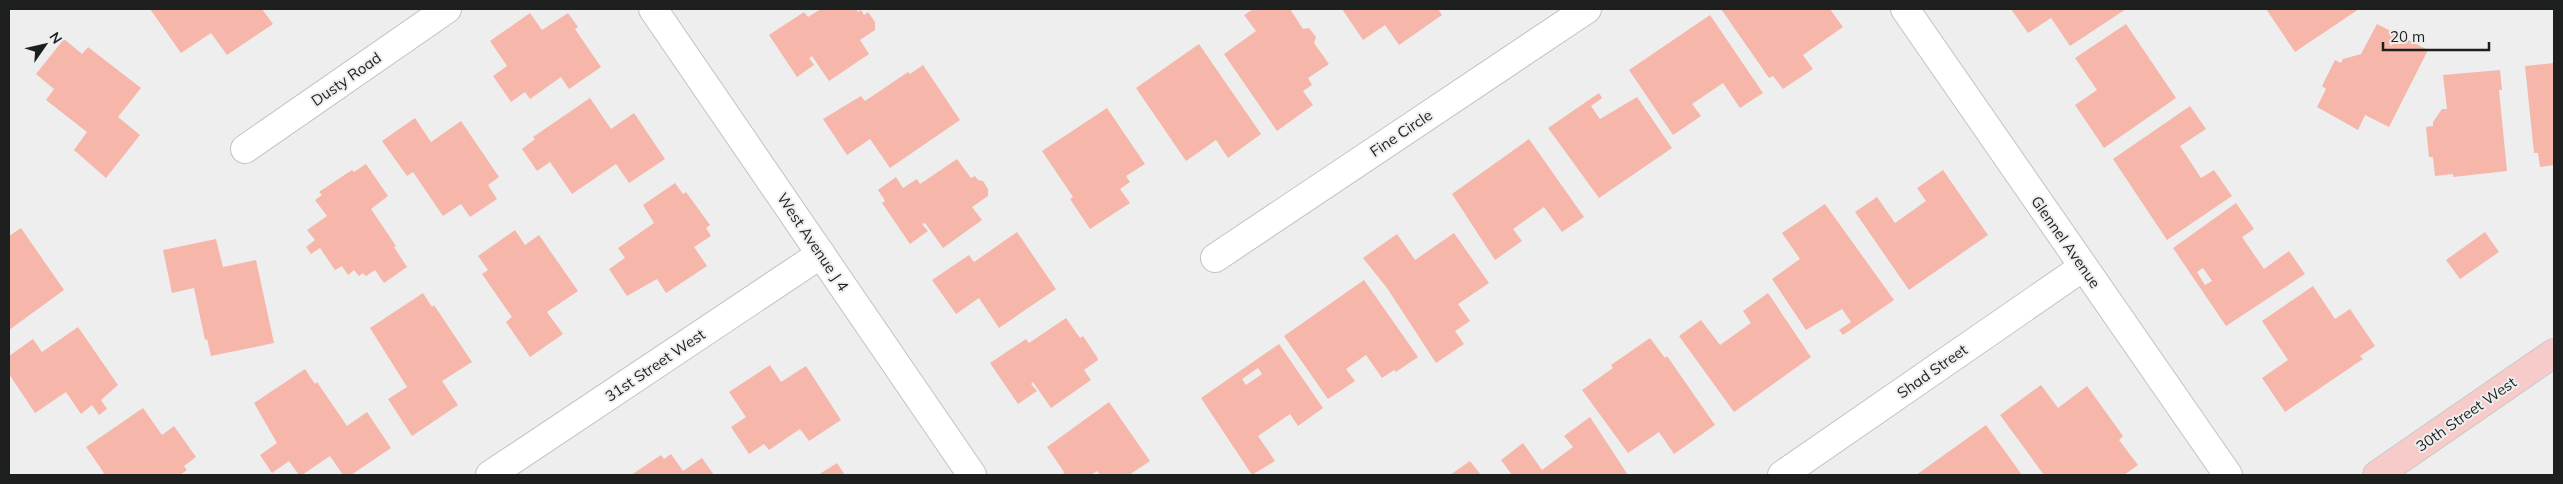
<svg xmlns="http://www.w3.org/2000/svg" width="2563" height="484" font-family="Mulish,sans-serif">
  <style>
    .building { fill: #f6b7aa; fill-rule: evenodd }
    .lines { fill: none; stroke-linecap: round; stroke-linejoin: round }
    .minor-casing { stroke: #c2c2c3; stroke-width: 30 }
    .primary-casing { stroke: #c9c9c9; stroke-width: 30 }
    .minor { stroke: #fff; stroke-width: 28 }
    .primary { stroke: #f7cbca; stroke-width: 28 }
    .labels { text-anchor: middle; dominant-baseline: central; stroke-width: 4; stroke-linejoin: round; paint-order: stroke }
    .street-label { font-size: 15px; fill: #1d1e1e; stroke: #eeeeef }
  </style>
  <rect width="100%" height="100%" fill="#eeeeef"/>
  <g class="building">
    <path d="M150,9H262L273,24L227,55L211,33L181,53Z"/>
    <path d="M821,9H856L858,12L861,10L864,15L868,12L875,22V30L860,40L869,54L829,81L812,56L809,58L814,65L797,77L769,35L804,12L808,17Z"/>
    <path d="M1253,9H1290L1303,29L1309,28L1316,37L1314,43L1329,64L1308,78L1312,85L1303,91L1313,105L1277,131L1224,54L1256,31L1244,15Z"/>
    <path d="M1342,9H1438L1442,15L1399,45L1385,25L1363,40Z"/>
    <path d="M1721,9H1830L1843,27L1803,55L1813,69L1783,89L1773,76L1769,78Z"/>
    <path d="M2011,9H2126L2070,46L2051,18L2028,33Z"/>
    <path d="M2266,9H2359L2295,52Z"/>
    <path d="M530,13L542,30L568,13L578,27L575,29L601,67L569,89L561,77L530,99L525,92L511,102L493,76L507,66L490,41Z"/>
    <path d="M1710,15L1763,93L1740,108L1723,83L1692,104L1701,116L1673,135L1629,70Z"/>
    <path d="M2126,24L2176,98L2104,148L2075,105L2097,90L2075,58Z"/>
    <path d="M2377,24L2428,50L2389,127L2365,115L2358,130L2317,107L2326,89L2322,86L2335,60L2341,63L2343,59L2361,54Z"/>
    <path d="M64,39L82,54L88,47L141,88L118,117L140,135L106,178L74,150L87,132L46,100L54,89L36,74Z"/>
    <path d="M1199,44L1261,134L1228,158L1216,140L1186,161L1136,88Z"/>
    <path d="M2554,63V165L2540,167L2538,153H2534L2525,66Z"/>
    <path d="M923,65L960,120L890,168L870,139L847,155L823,119L861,96L865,101L908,72L910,74Z"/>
    <path d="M2500,70L2502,90H2499L2507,171L2453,177V174L2435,176L2433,157H2429L2426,127L2433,126V122L2442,109H2447L2443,75Z"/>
    <path d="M1599,93L1602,98L1591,106L1600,119L1637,97L1672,148L1599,198L1548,128Z"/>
    <path d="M590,98L611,129L634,113L665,159L629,183L616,164L572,194L550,162L537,171L522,149L535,139L533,137Z"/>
    <path d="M2190,106L2206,129L2180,146L2201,178L2214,170L2232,196L2167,240L2113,159Z"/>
    <path d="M1107,108L1145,164L1126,176L1130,182L1120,189L1130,203L1090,229L1070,199L1073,197L1042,151Z"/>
    <path d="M415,118L431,142L461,121L499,177L488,185L497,199L470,217L461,204L443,216L413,172L407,176L382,141Z"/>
    <path d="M1529,139L1584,217L1562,232L1544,207L1513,229L1522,241L1495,260L1452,194Z"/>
    <path d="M957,159L971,178L975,176L978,180L983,181L988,189V196L972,207L982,220L943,248L925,223L922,224L928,231L910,244L882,203L885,201L878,190L896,177L903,188L917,179L920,184Z"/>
    <path d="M366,164L388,196L371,209L396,246L394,247L407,267L384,283L375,270L366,276L363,273L359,276L354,270L348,275L342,266L335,270L320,248L311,254L306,247L315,240L307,230L327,216L315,200L322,195L319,192L352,170L354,172Z"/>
    <path d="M1943,170L1988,235L1909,290L1855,212L1877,197L1895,223L1926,201L1917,188Z"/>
    <path d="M675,183L683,194L686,192L710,225L706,228L711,236L694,247L707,266L666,293L657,279L627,296L609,269L625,258L618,248L654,223L643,205Z"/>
    <path d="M2236,203L2254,229L2242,237L2264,269L2289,251L2305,274L2226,326L2173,248ZM2203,268L2212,281L2205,285L2197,272Z"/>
    <path d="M1825,204L1894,300L1843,335L1839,330L1851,322L1842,309L1806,330L1772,279L1800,259L1782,233Z"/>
    <path d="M21,228L64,290L9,330V236Z"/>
    <path d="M515,230L525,245L539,235L578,291L547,312L563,334L530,357L506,322L512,317L482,274L488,270L478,256Z"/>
    <path d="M1017,232L1056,289L999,328L979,298L956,314L932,280L969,255L974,262Z"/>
    <path d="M2485,232L2499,252L2460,279L2446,260Z"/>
    <path d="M1454,233L1489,283L1458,304L1470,321L1455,331L1464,344L1436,363L1387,288L1363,258L1397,234L1415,260Z"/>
    <path d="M216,239L223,267L256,260L274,343L211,356L207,339L205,340L194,288L172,293L163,250Z"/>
    <path d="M1364,280L1418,357L1396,372L1394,370L1382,378L1366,355L1346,369L1355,381L1328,399L1284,336Z"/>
    <path d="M2313,286L2335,319L2350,309L2375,346L2360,356L2363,359L2285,412L2262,378L2288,360L2262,321Z"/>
    <path d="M423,293L432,307L434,305L472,362L442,381L458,405L412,436L388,399L407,387L370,328Z"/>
    <path d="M1768,293L1811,357L1734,412L1679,336L1701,320L1720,345L1751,323L1743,311Z"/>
    <path d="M1066,318L1080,338L1083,336L1097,357L1098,360L1084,370L1091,380L1051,408L1033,382L1031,384L1037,391L1018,404L990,363L1026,339L1029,343Z"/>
    <path d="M78,327L118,385L101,400L107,409L99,415L92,405L81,414L66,392L35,413L9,374V356L33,339L42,352Z"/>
    <path d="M1650,338L1665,358L1667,356L1715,425L1674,454L1659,432L1628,453L1582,390L1613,368L1611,365Z"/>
    <path d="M1279,344L1323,408L1298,426L1290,414L1258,436L1275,461L1252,475L1201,398ZM1258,368L1262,374L1246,385L1242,379Z"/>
    <path d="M770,365L781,382L806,366L841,420L809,441L800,429L769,450L764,444L749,454L731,427L746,417L729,392Z"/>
    <path d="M305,369L315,384L317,382L347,426L367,412L391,448L351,475H343L330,456L302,475H299L289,461L272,473L260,455L277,443L254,403Z"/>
    <path d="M2041,385L2058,408L2087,386L2123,436L2119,440L2138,465L2124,475H2044L2000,415Z"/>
    <path d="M1109,402L1150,461L1129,475H1100L1097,471L1091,475H1063L1064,472L1047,447Z"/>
    <path d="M143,408L162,435L174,426L196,457L184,466L187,470L180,475H101L104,473L86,447Z"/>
    <path d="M1590,417L1628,475H1512L1501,460L1523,443L1542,470L1573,447L1564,436Z"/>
    <path d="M1986,425L2022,475H1916Z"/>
    <path d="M671,454L683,471L702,458L714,475H631L661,455L664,459Z"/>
    <path d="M1470,461L1481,475H1450Z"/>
    <path d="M837,463L845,475H818Z"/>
  </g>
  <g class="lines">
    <g class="minor-casing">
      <g id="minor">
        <path d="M653,9L972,475"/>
        <path d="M1905,9L2228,475"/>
        <path d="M245,149L447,9"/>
        <path d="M1215,258L1587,9"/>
        <path d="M490,475L821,254"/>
        <path d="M1782,475L2083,267"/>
      </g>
    </g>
    <g class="primary-casing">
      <path id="primary" d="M2377,475L2554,353"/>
    </g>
    <use href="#minor" class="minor"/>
    <use href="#primary" class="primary"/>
  </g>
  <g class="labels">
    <g class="street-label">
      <text transform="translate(346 79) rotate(-35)">Dusty Road</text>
      <text transform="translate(1401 133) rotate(-34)">Fine Circle</text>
      <text transform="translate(813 242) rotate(56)">West Avenue J 4</text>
      <text transform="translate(2066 242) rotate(55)">Glennel Avenue</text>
      <text transform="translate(655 365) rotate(-34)">31st Street West</text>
      <text transform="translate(1932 371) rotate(-35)">Shad Street</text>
      <text transform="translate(2466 414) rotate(-35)">30th Street West</text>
    </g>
  </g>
  <rect width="2563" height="484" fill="none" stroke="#1d1e1e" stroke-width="20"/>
  <g transform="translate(45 45) rotate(56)" stroke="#eeeeef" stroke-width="4" paint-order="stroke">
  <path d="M0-4L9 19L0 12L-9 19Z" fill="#1d1e1e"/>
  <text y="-8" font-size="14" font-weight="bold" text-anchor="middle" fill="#1d1e1e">N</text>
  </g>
  <path d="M2383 42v8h106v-8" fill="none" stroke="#1d1e1e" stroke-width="2.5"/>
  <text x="2390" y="42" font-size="15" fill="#1d1e1e" stroke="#eeeeef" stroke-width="4" paint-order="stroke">20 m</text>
</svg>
